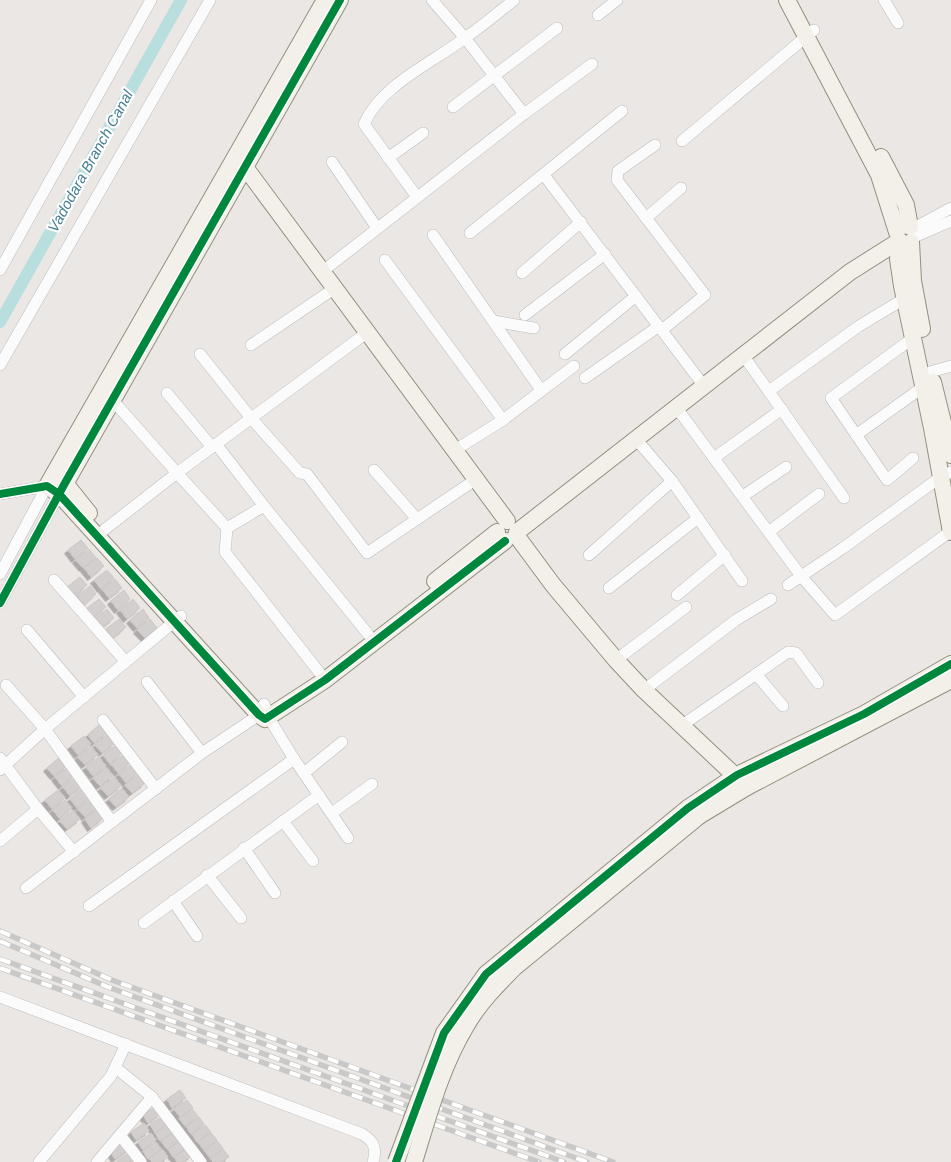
<svg xmlns="http://www.w3.org/2000/svg" width="951" height="1162" font-family="Helvetica,sans-serif">
  <style>
    .lines { fill: none; stroke-linecap: round; stroke-linejoin: round }
    .canal { stroke: #b8dedd; stroke-width: 12 }
    .building { fill: #d3cfce; stroke: #cdc8c6; filter: url(#shadow) }
    .street-casing { stroke: #bdbcbb; stroke-width: 12 }
    .secondary-casing { stroke: #94907e; stroke-width: 18 }
    .street { stroke: #fcfbfb; stroke-width: 11 }
    .secondary { stroke: #f2f0e9; stroke-width: 16 }
    .rail-casing { stroke: #c9c8c8; stroke-width: 5.5 }
    .rail { stroke: #fff; stroke-width: 4; stroke-dasharray: 11; stroke-linecap: butt }
    .secondary-bridge-casing { stroke: #94907e; stroke-width: 18; stroke-linecap: butt }
    .secondary-bridge { stroke: #f2f0e9; stroke-width: 16 }
    .cycleway-casing { stroke: #fff; stroke-width: 11 }
    .cycleway { stroke: #00873e; stroke-width: 8 }
    .labels { text-anchor: middle; dominant-baseline: central; stroke-width: 4.5; stroke-linejoin: round; paint-order: stroke }
    .water-label { font-size: 15px; font-style: italic; fill: #437e91; stroke: #fff }
  </style>
  <defs>
    <filter id="shadow"><feDropShadow dx="-3.5" dy="3.5" stdDeviation="0" flood-color="#0004"/></filter>
  </defs>
  <rect width="100%" height="100%" fill="#eae7e5"/>
  <g class="lines">
    <path class="canal" d="M0,322L181,0"/>
  </g>
  <g class="building">
    <path d="M81,540L88,548L75,559L68,550Z"/>
    <path d="M89,549L96,558L83,568L76,560Z"/>
    <path d="M97,558L104,566L91,577L84,568Z"/>
    <path d="M107,570L114,578L101,589L94,580Z"/>
    <path d="M80,577L87,585L74,596L67,587Z"/>
    <path d="M115,579L122,588L109,598L102,589Z"/>
    <path d="M90,586L96,594L84,605L77,596Z"/>
    <path d="M124,590L130,599L118,610L111,601Z"/>
    <path d="M99,599L106,607L93,618L86,609Z"/>
    <path d="M133,599L140,608L127,619L120,610Z"/>
    <path d="M107,609L114,618L101,628L94,620Z"/>
    <path d="M143,609L149,618L137,628L130,620Z"/>
    <path d="M119,619L126,627L113,638L106,629Z"/>
    <path d="M150,619L157,628L145,638L137,630Z"/>
    <path d="M100,724L107,733L94,743L88,735Z"/>
    <path d="M108,734L115,743L102,753L95,745Z"/>
    <path d="M84,736L91,744L78,755L71,746Z"/>
    <path d="M116,745L122,753L110,764L103,755Z"/>
    <path d="M91,746L98,755L85,765L78,757Z"/>
    <path d="M124,754L131,762L118,773L111,764Z"/>
    <path d="M60,757L67,766L54,776L47,768Z"/>
    <path d="M99,757L106,766L93,776L86,767Z"/>
    <path d="M132,764L138,772L126,783L119,774Z"/>
    <path d="M68,767L75,775L62,786L55,777Z"/>
    <path d="M106,767L113,776L100,786L93,778Z"/>
    <path d="M138,774L145,783L132,793L125,785Z"/>
    <path d="M76,777L83,785L70,796L63,787Z"/>
    <path d="M114,777L121,786L108,796L101,788Z"/>
    <path d="M83,788L90,797L77,808L70,799Z"/>
    <path d="M122,788L129,797L116,807L109,799Z"/>
    <path d="M58,790L65,798L52,809L45,800Z"/>
    <path d="M91,798L98,807L85,817L78,809Z"/>
    <path d="M65,800L72,808L60,819L53,810Z"/>
    <path d="M97,809L104,817L91,828L85,819Z"/>
    <path d="M73,810L80,819L67,829L60,821Z"/>
    <path d="M180,1090L186,1098L172,1108L167,1099Z"/>
    <path d="M187,1100L193,1108L180,1117L174,1109Z"/>
    <path d="M156,1106L161,1113L148,1123L143,1115Z"/>
    <path d="M192,1109L198,1116L185,1126L179,1118Z"/>
    <path d="M163,1116L168,1123L155,1133L150,1124Z"/>
    <path d="M199,1117L204,1124L191,1134L186,1126Z"/>
    <path d="M144,1123L149,1131L136,1140L131,1132Z"/>
    <path d="M168,1124L173,1132L160,1141L155,1133Z"/>
    <path d="M205,1125L211,1132L197,1142L192,1134Z"/>
    <path d="M174,1132L180,1139L167,1149L161,1141Z"/>
    <path d="M151,1133L156,1140L143,1150L138,1142Z"/>
    <path d="M211,1133L217,1140L204,1150L198,1142Z"/>
    <path d="M181,1140L186,1148L173,1157L168,1149Z"/>
    <path d="M217,1141L223,1148L210,1158L204,1150Z"/>
    <path d="M123,1142L129,1149L115,1159L110,1151Z"/>
    <path d="M156,1142L161,1149L148,1159L143,1151Z"/>
    <path d="M187,1148L192,1155L183,1162H177L174,1157Z"/>
    <path d="M162,1149L168,1157L161,1162H152L149,1158Z"/>
    <path d="M223,1149L229,1157L222,1162H213L210,1158Z"/>
    <path d="M130,1152L136,1159L132,1162H118V1160Z"/>
  </g>
  <g class="lines">
    <g class="street-casing">
      <g id="street">
        <path d="M432,0L465,38L524,114"/>
        <path d="M884,0L898,23"/>
        <path d="M598,15L617,0"/>
        <path d="M453,107L557,28"/>
        <path d="M682,141L814,30"/>
        <path d="M655,145L618,171L617,180L705,295L662,330"/>
        <path d="M388,158L423,133"/>
        <path d="M332,162L377,228"/>
        <path d="M544,175L704,386"/>
        <path d="M417,197L364,124C381,85 432,63 465,38C482,26 498,13 514,0"/>
        <path d="M646,218L681,188"/>
        <path d="M912,229L951,208"/>
        <path d="M470,233L622,111"/>
        <path d="M433,235L541,390"/>
        <path d="M914,237L951,221"/>
        <path d="M385,260L503,420"/>
        <path d="M0,270L151,0"/>
        <path d="M323,271L524,114L592,64"/>
        <path d="M522,273L581,222"/>
        <path d="M525,315L605,254"/>
        <path d="M493,321L534,328"/>
        <path d="M361,337L177,473L227,528L264,506L368,634"/>
        <path d="M913,338L831,398L887,480L913,458"/>
        <path d="M251,345L335,288"/>
        <path d="M200,354L251,418L300,473L307,474L367,553L469,484"/>
        <path d="M565,354L636,296"/>
        <path d="M743,355L844,498"/>
        <path d="M0,365L210,0"/>
        <path d="M930,372L951,366"/>
        <path d="M585,378L659,326"/>
        <path d="M769,391L859,326L904,299"/>
        <path d="M167,393L212,447"/>
        <path d="M676,407L801,576L835,615L951,531"/>
        <path d="M856,435L923,387"/>
        <path d="M636,439L672,481L742,581"/>
        <path d="M216,444L264,506"/>
        <path d="M455,450L503,420L574,366"/>
        <path d="M714,458L782,409"/>
        <path d="M374,470L417,519"/>
        <path d="M0,494L47,486"/>
        <path d="M743,496L786,467"/>
        <path d="M227,528L225,552L319,672"/>
        <path d="M104,530L177,473L109,396"/>
        <path d="M770,531L819,494"/>
        <path d="M589,555L672,481"/>
        <path d="M0,574L47,486"/>
        <path d="M54,580L126,662"/>
        <path d="M788,585L843,548L942,476L951,472"/>
        <path d="M609,588L698,518"/>
        <path d="M677,595L725,555"/>
        <path d="M0,603L59,494"/>
        <path d="M27,630L84,697"/>
        <path d="M616,660L686,607"/>
        <path d="M756,674L783,706"/>
        <path d="M147,682L202,753"/>
        <path d="M6,685L45,729L112,822"/>
        <path d="M644,690L736,620L771,599"/>
        <path d="M103,720L156,789"/>
        <path d="M681,726L788,652L796,653L818,683"/>
        <path d="M0,758L38,809"/>
        <path d="M294,759L348,838"/>
        <path d="M0,770L45,729L181,616"/>
        <path d="M304,773L342,742"/>
        <path d="M332,813L372,784"/>
        <path d="M283,821L313,861"/>
        <path d="M0,841L38,809L74,852"/>
        <path d="M244,848L275,893"/>
        <path d="M207,875L241,918"/>
        <path d="M26,888L202,753L259,715"/>
        <path d="M173,901L197,936"/>
        <path d="M89,906L294,759L269,718L264,704"/>
        <path d="M144,923L319,795"/>
        <path d="M0,997L362,1134C374,1141 377,1148 373,1162"/>
        <path d="M116,1068L152,1097L201,1162"/>
        <path d="M120,1135L141,1162"/>
        <path d="M39,1162L111,1076L126,1044"/>
        <path d="M97,1162L152,1097"/>
      </g>
    </g>
    <g class="secondary-casing">
      <g id="secondary">
        <path d="M325,0L47,486L59,494L259,715L265,719L325,680L505,541"/>
        <path d="M787,0L879,175L897,232"/>
        <path d="M881,157L906,205L910,227"/>
        <path d="M239,159L507,521"/>
        <path d="M901,242L898,259L902,286L932,428L951,532"/>
        <path d="M911,242L913,281L922,329"/>
        <path d="M933,382L951,455"/>
        <path d="M54,474L65,483L89,513"/>
        <path d="M61,491L340,0"/>
        <path d="M517,532L850,272L899,241"/>
        <path d="M516,535L553,585L616,660L644,690L747,787"/>
        <path d="M435,581L497,532"/>
        <path d="M688,808L737,775L864,714L951,664"/>
        <path d="M699,816L747,787L951,680"/>
      </g>
    </g>
    <use href="#street" class="street"/>
    <use href="#secondary" class="secondary"/>
    <g class="rail-casing">
      <g id="rail">
        <path d="M0,931L112,980L613,1162"/>
        <path d="M0,941L108,987L587,1162"/>
        <path d="M0,959L564,1162"/>
        <path d="M0,968L539,1162"/>
      </g>
    </g>
    <use href="#rail" class="rail"/>
    <g class="secondary-bridge-casing">
      <g id="secondary-bridge">
        <path d="M396,1162L444,1033L486,974L688,808"/>
        <path d="M414,1162C428,1117 441,1067 466,1026C479,1003 497,985 515,967L699,816"/>
      </g>
    </g>
    <use href="#secondary-bridge" class="secondary-bridge"/>
    <g class="cycleway-casing">
      <g id="cycleway">
        <path d="M0,494L47,486L59,494L259,715L265,719L325,680L505,541"/>
        <path d="M0,603L65,483L340,0"/>
        <path d="M396,1162L444,1033L486,974L688,808L737,775L864,714L951,664"/>
      </g>
    </g>
    <use href="#cycleway" class="cycleway"/>
  </g>
  <g class="labels">
    <g class="water-label">
      <text transform="translate(90 161) rotate(-61)">Vadodara Branch Canal</text>
    </g>
  </g>
</svg>
